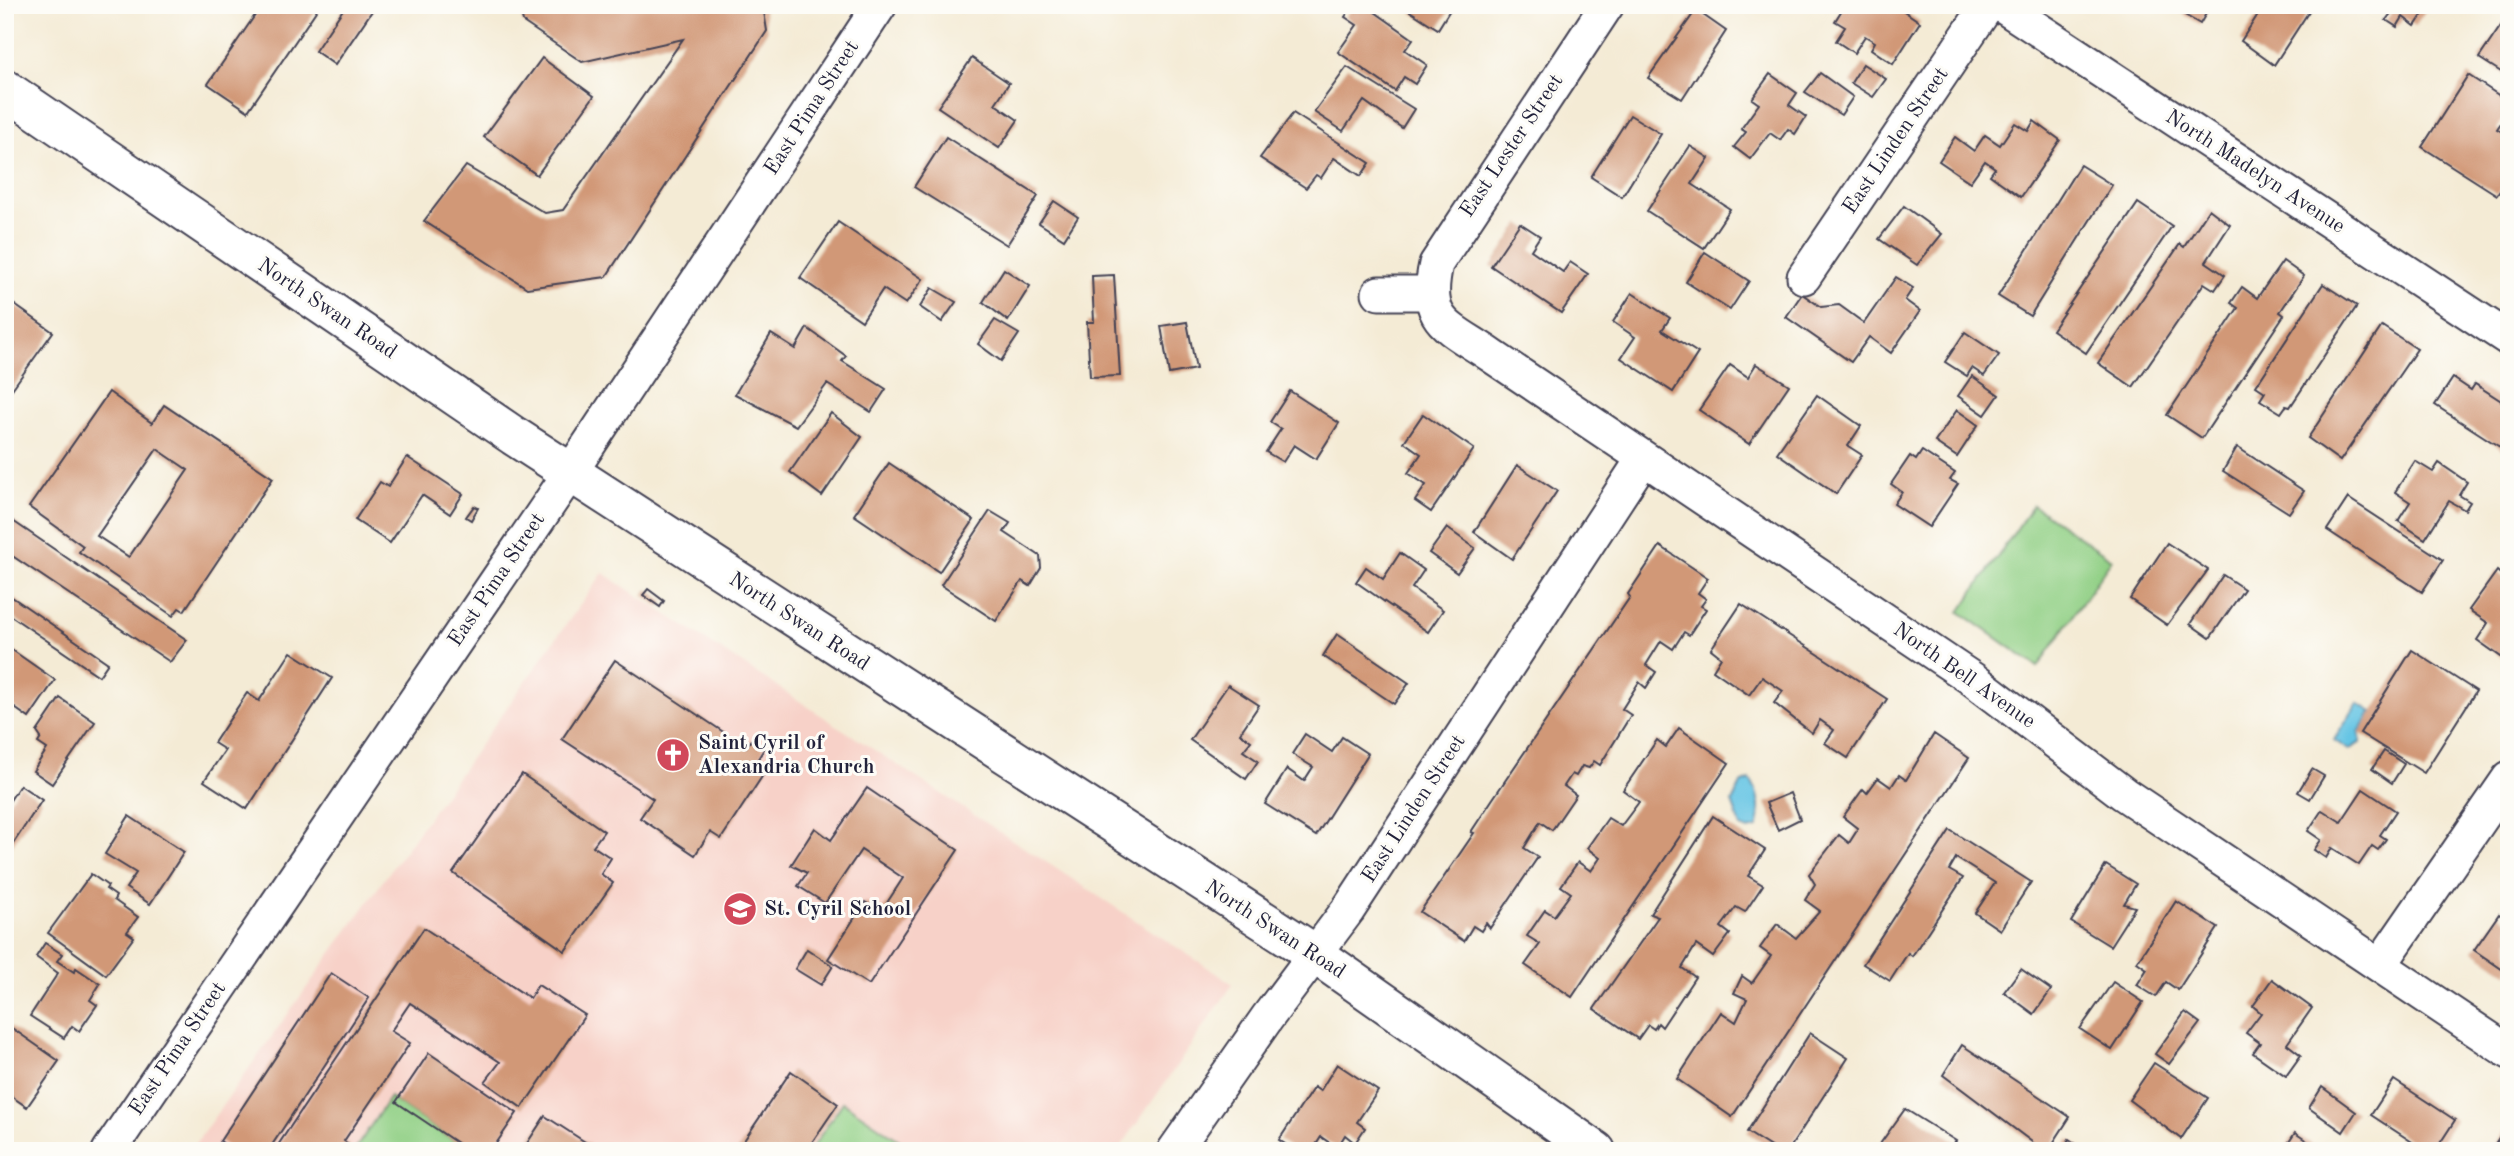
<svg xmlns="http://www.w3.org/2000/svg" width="2514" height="1156" font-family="'Old Standard TT',serif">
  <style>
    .built { fill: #f7d1c8 }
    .green { fill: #92d086; stroke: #5a7960; stroke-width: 2 }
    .water { fill: #66c5e4; stroke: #447490; stroke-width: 2 }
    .building { fill: #d19877; fill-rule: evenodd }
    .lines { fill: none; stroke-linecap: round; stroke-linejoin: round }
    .minor-casing { stroke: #424052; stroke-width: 37 }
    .major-casing { stroke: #424052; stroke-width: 42 }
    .minor { stroke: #fff; stroke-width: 33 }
    .major { stroke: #fff; stroke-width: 38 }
    .labels { text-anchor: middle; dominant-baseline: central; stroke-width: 6; stroke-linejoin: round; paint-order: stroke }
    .street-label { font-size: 21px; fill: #22223b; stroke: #fdfcf7 }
    .poi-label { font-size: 21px; font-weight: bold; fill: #22223b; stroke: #fdfcf7; text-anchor: start }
  </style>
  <rect width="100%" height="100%" fill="#fdfcf7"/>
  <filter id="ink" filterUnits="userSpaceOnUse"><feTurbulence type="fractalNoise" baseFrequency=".0143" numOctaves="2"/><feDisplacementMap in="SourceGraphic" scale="14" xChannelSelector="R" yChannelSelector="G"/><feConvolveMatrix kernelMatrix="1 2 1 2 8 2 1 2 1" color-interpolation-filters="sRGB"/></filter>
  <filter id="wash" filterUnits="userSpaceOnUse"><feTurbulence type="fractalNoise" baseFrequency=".00686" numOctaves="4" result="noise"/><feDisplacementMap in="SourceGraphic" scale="28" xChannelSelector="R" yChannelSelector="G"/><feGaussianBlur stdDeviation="1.57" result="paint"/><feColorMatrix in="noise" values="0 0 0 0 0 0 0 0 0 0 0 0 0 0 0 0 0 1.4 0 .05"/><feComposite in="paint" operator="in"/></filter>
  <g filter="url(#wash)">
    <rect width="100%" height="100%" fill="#f4ebd5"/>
    <path class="built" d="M603,573L1233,984L1118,1151H190Z"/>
    <g class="green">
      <path d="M2033,505L2112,559L2038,667L1960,612Z"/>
      <path d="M390,1097L396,1102L469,1151H354Z"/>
      <path d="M843,1102L915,1151H810Z"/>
    </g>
    <g class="water">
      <path d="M2358,703L2372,712L2359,732L2361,742L2349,750L2334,740Z"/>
      <path d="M1750,780C1759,792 1762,814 1757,828L1749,830L1741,827L1732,802L1741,784Z"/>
    </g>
    <g id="blocks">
      <g class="building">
        <path d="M262,5H320L248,111L208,84Z"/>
        <path d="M346,5H376L335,65L315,51Z"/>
        <path d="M519,5H763L767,31L606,277L527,288L424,221L466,166L545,213L563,210L683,39L582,62L523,22Z"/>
        <path d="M1353,5H1365L1413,39L1405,50L1427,65L1415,84L1404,77L1395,91L1338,52L1357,25L1345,17Z"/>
        <path d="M1407,5H1453L1438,29L1405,8Z"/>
        <path d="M1845,5H1895L1920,22L1893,64L1871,49L1875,42L1865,36L1854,53L1836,41L1845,27L1835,21Z"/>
        <path d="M2182,5H2211L2200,24L2178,11Z"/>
        <path d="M2264,5H2313L2274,65L2241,41Z"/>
        <path d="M2386,5H2429L2415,26L2403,17L2397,27L2386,20L2392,12Z"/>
        <path d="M1696,10L1726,31L1682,99L1648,78Z"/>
        <path d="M2509,14V77L2479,58Z"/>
        <path d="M542,58L594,96L537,175L484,137Z"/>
        <path d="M972,58L1009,83L995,104L1018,120L999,148L938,107Z"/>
        <path d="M1863,64L1886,79L1873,97L1851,83Z"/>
        <path d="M1347,67L1414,109L1402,128L1364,101L1343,131L1314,112Z"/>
        <path d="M1820,73L1853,97L1841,115L1805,92Z"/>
        <path d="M1770,74L1797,93L1789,105L1806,117L1795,134L1788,129L1780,140L1770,133L1750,159L1734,147L1746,132L1741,129L1759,104L1752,99Z"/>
        <path d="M2468,75L2509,102V111L2497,129L2509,136V178L2497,195L2422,147Z"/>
        <path d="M1293,113L1370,163L1361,176L1334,158L1321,178L1316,175L1306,188L1260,158Z"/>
        <path d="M1630,115L1661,134L1622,197L1591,177Z"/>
        <path d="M2034,121L2060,140L2021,197L1990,175L1995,168L1985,161L1970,182L1939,161L1955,137L1974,151L1985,135L2000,145L2015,123L2028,131Z"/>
        <path d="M946,137L1038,196L1007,245L914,187Z"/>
        <path d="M1690,146L1709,158L1692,184L1730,209L1704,248L1647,211Z"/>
        <path d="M2080,165L2112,185L2030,316L1998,296Z"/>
        <path d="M1054,201L1078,217L1064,239L1039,223Z"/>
        <path d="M2138,203L2172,226L2086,353L2052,330Z"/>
        <path d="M1904,206L1942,234L1917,265L1879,239Z"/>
        <path d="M2209,209L2230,225L2206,262L2225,275L2215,290L2204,283L2133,387L2098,363L2180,244L2184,247Z"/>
        <path d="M838,222L923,279L906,304L883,289L862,321L800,278Z"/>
        <path d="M1520,223L1540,236L1531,250L1563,272L1570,262L1588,274L1561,313L1491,266Z"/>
        <path d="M1705,252L1749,281L1730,310L1686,282Z"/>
        <path d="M2283,261L2304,276L2280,312L2284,315L2202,438L2167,415L2238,308L2231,303L2242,287L2257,298Z"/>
        <path d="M1004,269L1030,286L1008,321L983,302Z"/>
        <path d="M1114,275L1120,376L1090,377L1087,322H1094L1092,276Z"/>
        <path d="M1896,277L1913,288L1905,300L1920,311L1891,353L1869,337L1851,362L1786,317L1802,294L1821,307L1839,305L1864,323Z"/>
        <path d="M2323,284L2357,306L2290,407L2286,406L2281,413L2260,400L2265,392L2256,386Z"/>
        <path d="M932,288L956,302L942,322L920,307Z"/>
        <path d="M1632,293L1670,318L1662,330L1698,353L1673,392L1621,358L1635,337L1613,322Z"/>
        <path d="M5,298L53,332L5,399Z"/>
        <path d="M995,320L1019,334L1001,361L978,344Z"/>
        <path d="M1187,322L1196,369L1169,374L1161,326Z"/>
        <path d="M2382,326L2417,349L2340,461L2308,438Z"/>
        <path d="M807,328L846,356L842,361L886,389L871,412L827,384L796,426L735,394L771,334L795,349Z"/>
        <path d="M1965,332L1999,355L1984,376L1972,368L1967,376L1945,362Z"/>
        <path d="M1756,364L1789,385L1749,444L1699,410L1730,365L1748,377Z"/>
        <path d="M1972,376L1999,395L1985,415L1958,396Z"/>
        <path d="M2453,378L2471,390L2475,384L2509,406V453L2435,405Z"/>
        <path d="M1290,391L1339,423L1316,459L1294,445L1283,462L1266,452L1281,429L1270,422Z"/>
        <path d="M109,392L152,423L164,405L273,478L184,611L179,608L173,616L79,552L83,546L29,507ZM157,449L188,470L129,557L97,536Z"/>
        <path d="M1817,395L1861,426L1848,446L1862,455L1836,494L1777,453Z"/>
        <path d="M1957,410L1978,425L1957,457L1935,442Z"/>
        <path d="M831,413L862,437L822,496L790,472Z"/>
        <path d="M1423,414L1474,449L1431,512L1415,501L1426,485L1408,473L1421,454L1404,442Z"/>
        <path d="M2237,447L2304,491L2289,513L2223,471Z"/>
        <path d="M1922,451L1955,473L1950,480L1958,484L1929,527L1894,504L1902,492L1891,484L1910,456L1916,460Z"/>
        <path d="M407,457L463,494L450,514L422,495L390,543L355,520L380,482L388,487Z"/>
        <path d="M2415,461L2433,472L2439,463L2467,482L2459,495L2470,502L2465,510L2449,501L2425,539L2398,521L2410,502L2395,492Z"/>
        <path d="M889,463L974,520L939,572L854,515Z"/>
        <path d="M1517,465L1557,491L1512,559L1474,532Z"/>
        <path d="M2348,498L2443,560L2422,592L2327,530Z"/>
        <path d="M474,506L478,508L471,520L466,517Z"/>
        <path d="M990,511L1010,523L1004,532L1040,556L1041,568L1030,586L1022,581L996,621L941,585Z"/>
        <path d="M7,517L187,640L170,662L5,551Z"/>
        <path d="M1447,528L1475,548L1457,573L1429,553Z"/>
        <path d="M2167,543L2208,570L2167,625L2130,599Z"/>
        <path d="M1660,546L1708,578L1698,593L1706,599L1701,606L1706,609L1689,635L1684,632L1673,649L1661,641L1646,665L1656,672L1646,688L1639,682L1622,709L1631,715L1600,765L1594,761L1589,768L1582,766L1576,776L1572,774L1564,786L1576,795L1552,830L1540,822L1524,848L1538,857L1490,928L1486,923L1481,931L1473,926L1464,941L1420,912L1474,833L1471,832L1492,800L1630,597L1628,594Z"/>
        <path d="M1400,553L1424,570L1412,588L1443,610L1428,632L1356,582L1366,567L1383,579Z"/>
        <path d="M2497,571L2504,577L2509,571V652L2504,659L2477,640L2488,623L2469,610Z"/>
        <path d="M2223,575L2244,589L2210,638L2190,624Z"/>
        <path d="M648,589L664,601L660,607L643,595Z"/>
        <path d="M12,597L108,663L99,676L5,612Z"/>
        <path d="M1741,604L1887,699L1848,758L1825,743L1834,730L1820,720L1812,733L1774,703L1783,691L1762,677L1749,695L1713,670L1721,657L1711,649Z"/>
        <path d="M1337,634L1409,683L1394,704L1323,656Z"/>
        <path d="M5,645L55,680L29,718L5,701Z"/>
        <path d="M2412,650L2476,691L2424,773L2360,733Z"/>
        <path d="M291,652L332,678L247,809L204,781L225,750L214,743L247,693L259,701Z"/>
        <path d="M615,660L746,747L751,740L764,749L756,762L767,769L721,839L710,832L695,855L640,818L653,799L562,739Z"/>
        <path d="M1228,685L1259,705L1240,733L1251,741L1243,751L1258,761L1246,779L1190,740Z"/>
        <path d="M60,698L95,722L52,784L33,771L47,749L38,743L41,738L37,732Z"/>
        <path d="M1679,728L1729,763L1572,997L1525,965L1540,944L1527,936L1545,910L1554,916L1571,893L1561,886L1578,862L1591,871L1600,858L1587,848L1608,818L1621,826L1639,802L1623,790L1657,740L1666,747Z"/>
        <path d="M1305,734L1332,752L1342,737L1368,754L1316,836L1265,804L1287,769L1304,781L1313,767L1292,754Z"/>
        <path d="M1934,734L1969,758L1732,1117L1677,1079L1721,1012L1736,1022L1747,999L1734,993L1742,976L1752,983L1771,956L1760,948L1777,924L1796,938L1820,911L1805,900L1815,884L1809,874L1839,835L1849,843L1856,832L1857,828L1843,817L1863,789L1867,793L1878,778L1891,787L1899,775L1906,780Z"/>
        <path d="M2384,751L2404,764L2392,783L2372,769Z"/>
        <path d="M2312,769L2324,776L2310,799L2298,792Z"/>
        <path d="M522,774L604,831L593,846L611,858L601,874L613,883L565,951L453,873Z"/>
        <path d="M20,785L42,800L5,856V808Z"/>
        <path d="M867,788L958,850L869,985L828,959L865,902L881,912L903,878L861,850L825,903L798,886L807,873L791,865L815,828L831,840Z"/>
        <path d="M2363,789L2396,811L2380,835L2386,839L2378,850L2372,846L2359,865L2332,848L2326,858L2314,850L2321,840L2308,831L2322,810L2341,822Z"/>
        <path d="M1790,793L1800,819L1778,830L1766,803Z"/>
        <path d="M129,816L184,852L150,904L126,888L136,873L105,854Z"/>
        <path d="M1713,816L1765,850L1748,876L1763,885L1745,912L1736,907L1721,927L1730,934L1713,957L1696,945L1682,968L1695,977L1662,1027L1658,1023L1654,1029L1648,1025L1638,1039L1594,1009L1658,917L1650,914Z"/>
        <path d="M1950,830L2031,882L2000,930L1975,913L1995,883L1956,858L1949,870L1963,878L1912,956L1908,953L1890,981L1863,964Z"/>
        <path d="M2106,865L2136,884L2124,904L2135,907L2110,946L2071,922Z"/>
        <path d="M91,874L108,886L106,889L116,896L114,900L138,917L127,932L134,937L106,975L48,933Z"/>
        <path d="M2176,901L2218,928L2178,990L2166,982L2156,997L2137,985L2147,969L2137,962Z"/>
        <path d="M2499,914L2509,921V974L2474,950Z"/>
        <path d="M424,928L530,998L538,985L585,1015L522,1108L485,1082L500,1062L410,1003L391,1031L410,1043L344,1141L350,1145L346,1151H274Z"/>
        <path d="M45,943L62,954L57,961L74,972L76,968L100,984L90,1000L97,1005L79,1031L72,1026L64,1038L30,1016L58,973L36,957Z"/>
        <path d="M807,949L833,966L821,985L795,969Z"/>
        <path d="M2021,969L2051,990L2034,1014L2004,992Z"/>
        <path d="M331,973L369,998L268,1151H234L220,1141Z"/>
        <path d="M2272,979L2312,1008L2287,1044L2301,1055L2286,1076L2253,1053L2260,1043L2246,1033L2261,1013L2253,1006Z"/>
        <path d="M2113,982L2143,1002L2112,1050L2080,1029Z"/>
        <path d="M2185,1012L2200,1023L2169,1064L2155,1054Z"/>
        <path d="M6,1024L59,1061L27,1107L5,1092Z"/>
        <path d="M1810,1033L1848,1058L1788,1151H1777L1747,1132Z"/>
        <path d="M1962,1045L2070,1117L2048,1151H2044L1943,1075Z"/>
        <path d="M429,1053L517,1113L491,1151H469L396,1102Z"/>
        <path d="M2154,1063L2208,1098L2181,1139L2129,1100Z"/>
        <path d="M1337,1064L1378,1091L1357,1122L1365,1128L1355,1143L1345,1135L1337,1148L1321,1137L1312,1151H1296L1279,1140L1314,1087L1320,1091Z"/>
        <path d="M791,1071L838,1104L806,1151H737Z"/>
        <path d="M2394,1080L2455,1120L2435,1151H2426L2371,1115Z"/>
        <path d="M2322,1087L2356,1112L2343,1132L2309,1108Z"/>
        <path d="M1905,1109L1956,1141L1949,1151H1875Z"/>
        <path d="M545,1116L599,1151H522Z"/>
        <path d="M2509,1123V1151H2491Z"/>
        <path d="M2295,1133L2322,1151H2283Z"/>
        <path d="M2069,1139L2086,1151H2062Z"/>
      </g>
    </g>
  </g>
  <g filter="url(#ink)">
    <use href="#blocks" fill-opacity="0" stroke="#424052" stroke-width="2"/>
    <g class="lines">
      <g class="minor-casing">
        <g id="minor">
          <path d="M1607,5L1436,264C1423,323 1447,325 1492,356L1974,680L2124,794L2509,1052"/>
          <path d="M2001,5L2509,339"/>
          <path d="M1804,277L1988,5"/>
          <path d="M1379,293H1430"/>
          <path d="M2380,965L2509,778"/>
          <path d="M109,1151L570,473L880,5"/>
          <path d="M1174,1151L1267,1018L1348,910L1643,459"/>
        </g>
      </g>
      <g class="major-casing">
        <path id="major" d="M5,89L514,436L1315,954L1596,1151"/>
      </g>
      <use href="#minor" class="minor"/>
      <use href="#major" class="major"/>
    </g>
  </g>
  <defs>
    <g id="church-disc" transform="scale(1.75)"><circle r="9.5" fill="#d1495b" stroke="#fdfcf7"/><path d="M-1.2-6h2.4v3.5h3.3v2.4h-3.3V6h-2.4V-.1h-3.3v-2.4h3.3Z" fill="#fff"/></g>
    <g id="school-disc" transform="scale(1.75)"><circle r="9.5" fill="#d1495b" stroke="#fdfcf7"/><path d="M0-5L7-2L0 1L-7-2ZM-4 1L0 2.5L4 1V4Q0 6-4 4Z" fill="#fff"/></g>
  </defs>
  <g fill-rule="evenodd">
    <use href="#church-disc" x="673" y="755"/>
    <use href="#school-disc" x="740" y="909"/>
  </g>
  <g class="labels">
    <g class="street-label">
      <text transform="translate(812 108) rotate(-57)">East Pima Street</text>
      <text transform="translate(1896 141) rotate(-56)">East Linden Street</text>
      <text transform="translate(1512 146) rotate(-56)">East Lester Street</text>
      <text transform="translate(2255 172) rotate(33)">North Madelyn Avenue</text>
      <text transform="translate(327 309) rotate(34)">North Swan Road</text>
      <text transform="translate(497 580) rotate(-56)">East Pima Street</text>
      <text transform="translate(799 622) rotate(33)">North Swan Road</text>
      <text transform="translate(1964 676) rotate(35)">North Bell Avenue</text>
      <text transform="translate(1414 809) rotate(-57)">East Linden Street</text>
      <text transform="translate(1275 930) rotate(33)">North Swan Road</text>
      <text transform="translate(178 1049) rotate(-56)">East Pima Street</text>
    </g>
    <g class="poi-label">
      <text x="698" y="743">Saint Cyril of<tspan x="698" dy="24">Alexandria Church</tspan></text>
      <text x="764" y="909">St. Cyril School</text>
    </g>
  </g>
  <rect width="2514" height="1156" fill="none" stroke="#fdfcf7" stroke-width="28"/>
</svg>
